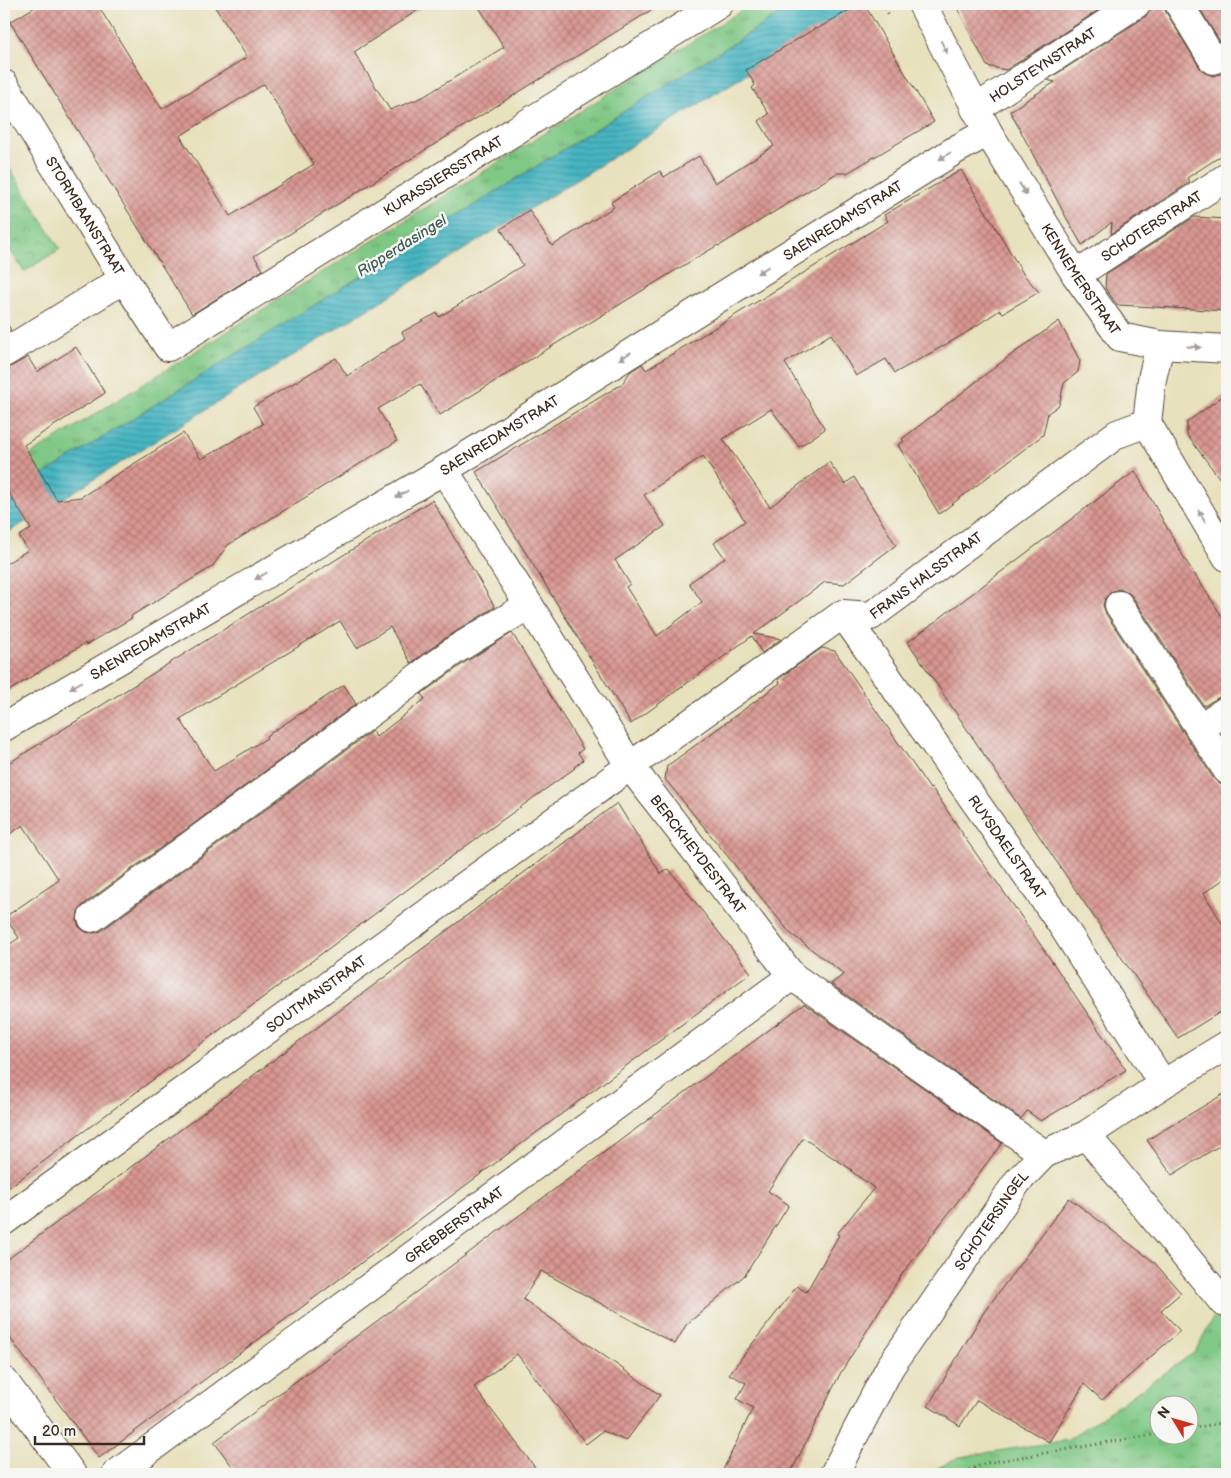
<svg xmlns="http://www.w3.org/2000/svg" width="1231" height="1478" font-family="'Balsamiq Sans',sans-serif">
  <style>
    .grass { fill: url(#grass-tufts); stroke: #5e7952; fill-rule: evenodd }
    .park { fill: url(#park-crowns); stroke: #5e7952 }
    .water { fill: url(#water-rules); stroke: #417070 }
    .building { fill: url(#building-cross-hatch); fill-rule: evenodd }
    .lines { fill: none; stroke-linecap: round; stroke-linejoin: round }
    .minor-casing { stroke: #554536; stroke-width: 30 }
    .major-casing { stroke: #554536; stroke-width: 30 }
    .path { stroke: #554536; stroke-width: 3; stroke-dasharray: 1 4; stroke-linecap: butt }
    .minor { stroke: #fff; stroke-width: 28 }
    .major { stroke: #fff; stroke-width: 28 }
    .oneway { fill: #a79f9a }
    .labels { text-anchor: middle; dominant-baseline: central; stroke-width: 5; stroke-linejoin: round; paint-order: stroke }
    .street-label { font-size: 14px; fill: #3b2a1e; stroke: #f6f6f2 }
    .water-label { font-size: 15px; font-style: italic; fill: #3f5b57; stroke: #f6f6f2 }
  </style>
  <defs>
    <pattern id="grass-tufts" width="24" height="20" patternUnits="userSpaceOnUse" patternTransform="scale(1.25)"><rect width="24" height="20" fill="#80c885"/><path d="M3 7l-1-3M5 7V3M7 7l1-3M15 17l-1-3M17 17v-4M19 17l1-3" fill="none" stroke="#6aa36c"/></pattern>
    <pattern id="park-crowns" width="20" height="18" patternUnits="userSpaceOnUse" patternTransform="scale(1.25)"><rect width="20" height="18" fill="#80c885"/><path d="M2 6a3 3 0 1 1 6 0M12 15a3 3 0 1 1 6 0" fill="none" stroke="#6aa36c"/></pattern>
    <pattern id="water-rules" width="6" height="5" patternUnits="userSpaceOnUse" patternTransform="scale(1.25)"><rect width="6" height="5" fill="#47b5c2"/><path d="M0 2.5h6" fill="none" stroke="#3c939d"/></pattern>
    <pattern id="building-cross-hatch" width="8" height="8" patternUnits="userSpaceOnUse" patternTransform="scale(1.25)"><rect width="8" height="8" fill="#d99691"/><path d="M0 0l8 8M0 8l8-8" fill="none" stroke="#b17b76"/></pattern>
  </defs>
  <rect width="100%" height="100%" fill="#f6f6f2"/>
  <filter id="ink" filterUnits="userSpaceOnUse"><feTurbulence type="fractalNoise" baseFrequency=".02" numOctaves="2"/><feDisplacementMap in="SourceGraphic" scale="10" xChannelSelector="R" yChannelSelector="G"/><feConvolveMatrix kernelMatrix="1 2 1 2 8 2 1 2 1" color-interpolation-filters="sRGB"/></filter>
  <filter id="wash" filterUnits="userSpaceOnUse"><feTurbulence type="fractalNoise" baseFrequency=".0096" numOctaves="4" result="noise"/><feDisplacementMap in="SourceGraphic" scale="20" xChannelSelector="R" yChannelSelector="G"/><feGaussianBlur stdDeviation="1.12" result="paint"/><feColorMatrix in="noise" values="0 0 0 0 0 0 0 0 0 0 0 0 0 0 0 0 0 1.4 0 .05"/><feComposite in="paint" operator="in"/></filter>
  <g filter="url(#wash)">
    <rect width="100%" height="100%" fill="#e8e1bd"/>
    <g class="grass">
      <path d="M752,4H796L4,499V471Z"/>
      <path d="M1227,1300V1470L1169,1474H926L959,1457L1068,1440L1195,1352L1218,1308ZM1158,1406H1188V1436H1158Z"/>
    </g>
    <path class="park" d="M4,159L60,249L24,272L4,240Z"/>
    <g class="water">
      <path d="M796,4H860L4,535V499Z"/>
      <path d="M1227,1470V1474H1169Z"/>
    </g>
    <g id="blocks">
      <g class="building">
        <path d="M40,4H97L162,109L247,57L213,4H427L354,52L390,110L423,97L504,47L477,4H661L254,256L263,270L192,314L10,22ZM264,84L314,164L230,216L180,136Z"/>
        <path d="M859,4H864L934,122L847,173H837L719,246L718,245L671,273L440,415L420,384L378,409L397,441L228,545L212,567L131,616L132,618L86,645L85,643L4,694V565L28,550L19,536L31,529L4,485V369L12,366L28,357L37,372L76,347L105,393L24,445L57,500L81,497L183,433L201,459L263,424L253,407L336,358L347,376L405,338L402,332L437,313L439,317L523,265L501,229L529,210L552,246L614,207L611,202L660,171L664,177L699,156L715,183L774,146L759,121L769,114L752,88L755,85L746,70L816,28L817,29Z"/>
        <path d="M955,4H1108L1006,70L987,66Z"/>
        <path d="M1152,4H1163L1166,12L1200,68L1205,73L1213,76L1221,74L1227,66V152L1187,178L1190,182L1111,234L1112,222L1082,245L1067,219L1010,111L1055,82L1047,80L1145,17L1150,11Z"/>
        <path d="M1197,4H1227V55L1226,52Z"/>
        <path d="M961,170L1024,275L1039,292L1003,313L1000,310L961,336L895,373L886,359L856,376L831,334L785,363L825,429L799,447L771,409L723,439L770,507L829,462L845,484L854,477L896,545L844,584L825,582L754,634L781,639L762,653L752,636L631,724L476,472L622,384L630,372L642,364L646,370L888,221L884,215ZM703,456L745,521L714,543L725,558L689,583L702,602L657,636L626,587L630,584L615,560L665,526L644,495Z"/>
        <path d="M1194,217L1227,219V311L1118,305L1115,302L1105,288L1106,274Z"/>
        <path d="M4,319L11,330L4,335Z"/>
        <path d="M1059,321L1080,361L1078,372L1064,383L1059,405L1048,413L1043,435L939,514L898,445L904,441L902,439L1007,358Z"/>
        <path d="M1227,393V488L1187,435V422Z"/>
        <path d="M1135,471L1186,561L1227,624V695L1219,697L1204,706L1132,596L1126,591L1118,589L1111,592L1105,598L1103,605L1106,614L1214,779L1220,784L1227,786V877L1204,893L1227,932V1008L1178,1038L1119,954L908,642Z"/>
        <path d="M432,500L495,607L447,637L411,663L390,627L357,648L340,621L180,719L214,771L267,738L266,736L344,685L356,704L83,905L78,912L77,920L79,927L86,932L94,933L101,931L372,731L376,737L425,699L421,694L464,663L512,633L583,749L578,753L583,760L574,767L575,768L459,851L4,1191V948L19,938L5,917L59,880L23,825L4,838V766Z"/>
        <path d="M822,648L835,651L930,789L932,788L963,834H962L1016,909L1126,1070L1041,1121L1027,1111L1021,1119L831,984L844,974L790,933L665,779L667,766L780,683L778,679Z"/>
        <path d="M617,803L661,874L669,869L751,973L99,1458L4,1330V1262Z"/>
        <path d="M804,1004L1002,1143L900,1277L840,1374L790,1474H721L753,1408L737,1399L746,1383L729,1374L797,1286L806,1292L839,1235L837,1234L874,1188L851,1171L852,1170L803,1138L768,1191L789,1205L745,1275L686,1325L675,1344L541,1271L523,1299L660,1395L626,1441L603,1431L586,1444L517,1354L474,1387L540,1474H238L214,1442Z"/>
        <path d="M1227,1092V1141L1172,1175L1147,1140Z"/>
        <path d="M1069,1198L1154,1262L1181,1293L1161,1310L1180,1331L1102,1400L1084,1384L1049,1442L977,1400L960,1426L928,1406L984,1312Z"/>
      </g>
    </g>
  </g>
  <g filter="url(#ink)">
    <use href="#blocks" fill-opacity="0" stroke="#554536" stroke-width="1"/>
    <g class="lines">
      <g class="minor-casing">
        <g id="minor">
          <path d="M1179,4L1213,60"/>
          <path id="s1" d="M4,84L124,279L168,347L719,4"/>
          <path id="s2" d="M975,109L1136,4"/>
          <path id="s3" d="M1076,275L1227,177"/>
          <path d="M1160,345L1152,379L1147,423L1227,557"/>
          <path d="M4,353L124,279"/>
          <path id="s4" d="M444,470L630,766L792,976L1044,1154"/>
          <path d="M1119,605L1227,770"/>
          <path id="s5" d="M843,614L1062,925L1163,1084"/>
          <path id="s6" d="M4,727L444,470L957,149L988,132"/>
          <path d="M1199,728L1227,710"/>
          <path d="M92,918L455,650L529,605"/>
          <path d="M1086,1135L1223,1302"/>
          <path id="s7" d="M4,1221L630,766L843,614L871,616L1117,434L1147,423"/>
          <path d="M4,1381L72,1474"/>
          <path id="s8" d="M116,1474L792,976"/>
          <path id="s9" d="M834,1474L890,1367L1018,1181L1044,1154L1086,1135L1163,1084L1227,1045"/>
        </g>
      </g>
      <g class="major-casing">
        <g id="major">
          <path id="s10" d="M922,4L988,132L1076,275L1120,337L1160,345L1227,349"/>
        </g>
      </g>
      <g class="path">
        <path d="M883,4L890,17"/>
        <path d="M1188,1429L1227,1422"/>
        <path d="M960,1474L986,1463L1158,1434"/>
      </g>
      <use href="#minor" class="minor"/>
      <use href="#major" class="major"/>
    </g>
    <defs><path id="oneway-solid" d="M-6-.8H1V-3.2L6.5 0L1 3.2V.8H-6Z" transform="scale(1.25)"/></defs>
    <g class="oneway">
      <use href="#oneway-solid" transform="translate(944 47) rotate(63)"/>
      <use href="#oneway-solid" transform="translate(945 156) rotate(148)"/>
      <use href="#oneway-solid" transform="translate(1023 189) rotate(58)"/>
      <use href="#oneway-solid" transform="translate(763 270) rotate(148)"/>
      <use href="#oneway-solid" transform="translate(1194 347) rotate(3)"/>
      <use href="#oneway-solid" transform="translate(625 356) rotate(148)"/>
      <use href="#oneway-solid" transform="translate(402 494) rotate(150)"/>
      <use href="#oneway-solid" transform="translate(1202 516) rotate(-121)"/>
      <use href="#oneway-solid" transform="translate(261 576) rotate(150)"/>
      <use href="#oneway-solid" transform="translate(76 685) rotate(150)"/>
    </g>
  </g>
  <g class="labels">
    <g class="street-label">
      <text stroke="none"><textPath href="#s2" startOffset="81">HOLSTEYNSTRAAT</textPath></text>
      <text stroke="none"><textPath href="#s1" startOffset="634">KURASSIERSSTRAAT</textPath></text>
      <text stroke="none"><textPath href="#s1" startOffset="155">STORMBAANSTRAAT</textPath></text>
      <text stroke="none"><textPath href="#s6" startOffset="980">SAENREDAMSTRAAT</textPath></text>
      <text stroke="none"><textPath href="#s3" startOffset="90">SCHOTERSTRAAT</textPath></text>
      <text stroke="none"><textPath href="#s10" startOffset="318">KENNEMERSTRAAT</textPath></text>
      <text stroke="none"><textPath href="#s6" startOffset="575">SAENREDAMSTRAAT</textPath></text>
      <text stroke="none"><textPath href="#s7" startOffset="1132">FRANS HALSSTRAAT</textPath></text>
      <text stroke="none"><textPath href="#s6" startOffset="170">SAENREDAMSTRAAT</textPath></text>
      <text stroke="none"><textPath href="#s5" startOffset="285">RUYSDAELSTRAAT</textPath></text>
      <text stroke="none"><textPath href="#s4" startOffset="461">BERCKHEYDESTRAAT</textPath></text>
      <text stroke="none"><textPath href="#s7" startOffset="386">SOUTMANSTRAAT</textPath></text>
      <text stroke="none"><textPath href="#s9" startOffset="299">SCHOTERSINGEL</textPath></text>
      <text stroke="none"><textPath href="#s8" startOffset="420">GREBBERSTRAAT</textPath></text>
    </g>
    <g class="water-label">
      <text transform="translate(402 246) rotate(-32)">Ripperdasingel</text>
    </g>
  </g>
  <rect width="1231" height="1478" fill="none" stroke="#f6f6f2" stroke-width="20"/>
  <g transform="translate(1174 1420) rotate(307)"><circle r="24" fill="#f6f6f2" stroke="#aba49d"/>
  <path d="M0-4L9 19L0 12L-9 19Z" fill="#c8321e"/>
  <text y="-8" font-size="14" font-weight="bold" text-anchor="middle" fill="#3b2a1e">N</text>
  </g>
  <path d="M35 1436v8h109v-8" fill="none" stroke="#3b2a1e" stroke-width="2.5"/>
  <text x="42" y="1436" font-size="15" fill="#3b2a1e" stroke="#f6f6f2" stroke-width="4" paint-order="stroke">20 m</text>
</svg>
